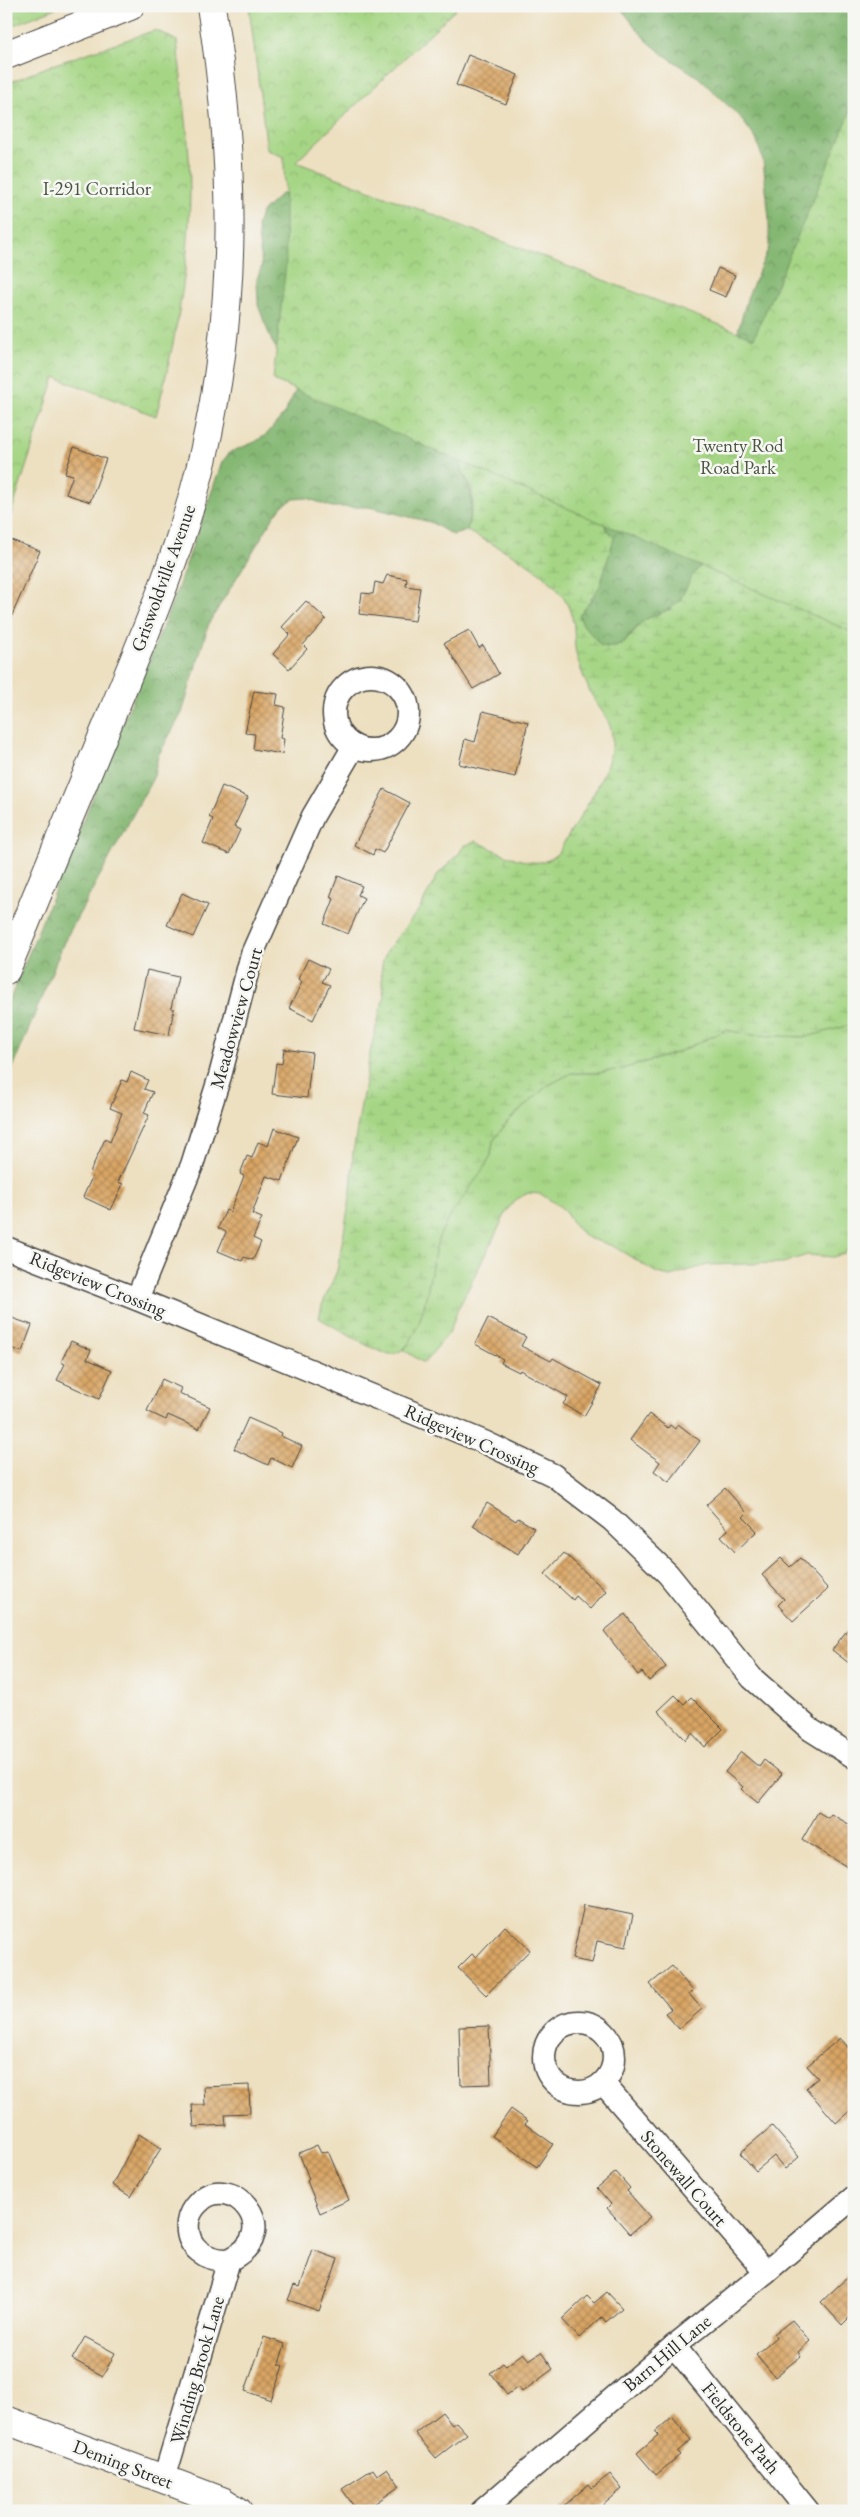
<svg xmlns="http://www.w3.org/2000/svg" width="860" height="2517" font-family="'EB Garamond',serif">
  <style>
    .grass { fill: url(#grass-tufts); stroke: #688058 }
    .forest { fill: url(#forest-crowns); stroke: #58714e }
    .wetland { fill: url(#wetland-marsh); stroke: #688058 }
    .park { fill: url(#park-crowns); stroke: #688058 }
    .building { fill: url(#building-cross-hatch) }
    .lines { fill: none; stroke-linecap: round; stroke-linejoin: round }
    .street-casing { stroke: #484642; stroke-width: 25 }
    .secondary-casing { stroke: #484642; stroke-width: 30 }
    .street { stroke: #fff; stroke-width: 22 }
    .secondary { stroke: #fff; stroke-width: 28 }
    .labels { text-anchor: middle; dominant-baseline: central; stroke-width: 5; stroke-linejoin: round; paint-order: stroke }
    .park-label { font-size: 19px; fill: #4a5642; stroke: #f6f6f2 }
    .street-label { font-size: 19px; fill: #2b2b2b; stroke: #f6f6f2 }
  </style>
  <defs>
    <pattern id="grass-tufts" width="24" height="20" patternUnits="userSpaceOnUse" patternTransform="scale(1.25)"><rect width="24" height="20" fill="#a6d685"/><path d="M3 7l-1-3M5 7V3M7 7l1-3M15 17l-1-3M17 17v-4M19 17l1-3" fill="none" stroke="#8fb873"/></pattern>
    <pattern id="forest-crowns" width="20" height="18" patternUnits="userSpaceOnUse" patternTransform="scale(1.25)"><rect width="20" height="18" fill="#84b772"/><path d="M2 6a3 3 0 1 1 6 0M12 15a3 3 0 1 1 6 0" fill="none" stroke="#6c955e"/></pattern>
    <pattern id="wetland-marsh" width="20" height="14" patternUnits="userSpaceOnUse" patternTransform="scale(1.25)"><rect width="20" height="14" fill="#a6d685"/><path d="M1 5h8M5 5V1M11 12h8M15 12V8" fill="none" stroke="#8fb873"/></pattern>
    <pattern id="park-crowns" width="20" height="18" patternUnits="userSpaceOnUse" patternTransform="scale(1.25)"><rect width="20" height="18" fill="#a6d685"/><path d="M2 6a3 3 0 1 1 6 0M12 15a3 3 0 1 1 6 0" fill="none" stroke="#8fb873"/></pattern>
    <pattern id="building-cross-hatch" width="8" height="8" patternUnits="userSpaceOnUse" patternTransform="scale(1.25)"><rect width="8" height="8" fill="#d9a564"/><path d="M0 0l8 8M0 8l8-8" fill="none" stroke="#b08753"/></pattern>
  </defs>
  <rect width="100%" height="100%" fill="#f6f6f2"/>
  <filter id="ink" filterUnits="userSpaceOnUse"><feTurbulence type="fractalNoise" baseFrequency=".02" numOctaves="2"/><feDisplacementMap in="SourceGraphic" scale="10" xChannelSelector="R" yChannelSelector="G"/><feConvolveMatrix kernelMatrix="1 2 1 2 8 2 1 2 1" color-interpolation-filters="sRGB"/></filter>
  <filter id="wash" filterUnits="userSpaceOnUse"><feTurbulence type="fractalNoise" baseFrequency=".0096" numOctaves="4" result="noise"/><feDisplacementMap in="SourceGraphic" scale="20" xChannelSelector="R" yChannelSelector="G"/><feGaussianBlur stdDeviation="1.12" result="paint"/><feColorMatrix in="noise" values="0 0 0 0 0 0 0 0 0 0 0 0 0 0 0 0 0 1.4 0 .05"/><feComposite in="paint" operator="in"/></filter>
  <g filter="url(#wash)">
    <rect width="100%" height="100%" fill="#ede0c1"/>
    <path class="grass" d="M853,1024L854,1242L845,1253L833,1257L807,1255L783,1263L707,1265L670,1276L657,1273L613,1246L588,1238L578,1230L562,1208L541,1194L528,1193L517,1199L508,1209L458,1309L449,1333L424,1363L404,1350C429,1317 426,1275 439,1237C446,1219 473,1184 485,1166L491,1155L493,1141L509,1120L547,1086L571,1073H598L625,1068L676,1053L726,1030L753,1035L806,1037Z"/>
    <path class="forest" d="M619,6H854V78L843,160L854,208V622L692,576C686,590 681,604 667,610C660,614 651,616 645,620C626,633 630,649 601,646C593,634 584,630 579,616L584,605L594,597L606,528L601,516L460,467C475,497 473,499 467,531L453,535L430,522L369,507H332L307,498L294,499L283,505L275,515L209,623L182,713L158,756L154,776L64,942L6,1085V1009L174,599L222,462L230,452L255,442L267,434L284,414L296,390L295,376L272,342L258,305L257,279L262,266L257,226L261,213L281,194H295L733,348L748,296L769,247V219L763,160L756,139L740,117L698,77L663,54L645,39Z"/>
    <path class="wetland" d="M463,454L601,516L606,528L614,538L600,586L579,616C584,630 593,634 601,646L614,648L626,641L644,620L670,609L680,600L692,576L709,556L854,622V1024L806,1037L753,1035L726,1030L676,1053L625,1068L598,1073H571L547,1086L509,1120L493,1141L491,1155L485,1166C473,1185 447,1218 439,1237C429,1263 426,1352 391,1354C379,1355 332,1325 319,1318L322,1305L337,1271L351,1193L353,1152L371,1048L384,997L381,972L383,960L388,949L420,908L438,874L457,856L464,846L476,841C493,849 529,869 548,860C551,859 555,855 558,853C576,821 607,781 612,745C615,719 596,709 588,687C583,675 577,661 575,648C574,638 575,627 572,617C560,572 504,551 467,531C469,519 475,504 472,492C468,474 458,476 463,454Z"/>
    <g class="park">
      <path d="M6,6H61L6,28Z"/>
      <path d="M249,6H459L296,162L754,338L854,104V633L273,380L286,264L284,157L267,150Z"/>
      <path d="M156,30L177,41C181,80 187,119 189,158C194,246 178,331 156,416L55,377L6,529V84L52,65Z"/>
    </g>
    <g id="blocks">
      <g class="building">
        <path d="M468,55L518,75L506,104L456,85Z"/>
        <path d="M718,268L735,275L726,297L709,290Z"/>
        <path d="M74,447L106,459L90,502L66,494L73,475L65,473Z"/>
        <path d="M6,538L40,551L6,629Z"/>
        <path d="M387,575L407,579L406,586L420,588L415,621L359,614L362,593L373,594L375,582L383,584Z"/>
        <path d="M306,601L326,619L303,645L307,649L289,669L273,654L290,634L282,627Z"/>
        <path d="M469,630L479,648L483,645L499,674L473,689L444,643Z"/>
        <path d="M254,691L278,694L276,705L285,707L280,738L284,739L282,754L253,749L255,734L245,733Z"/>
        <path d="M483,711L528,722L515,777L459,764L465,739L475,742Z"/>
        <path d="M222,786L248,797L234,827L240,830L229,854L203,843L213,819L209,817Z"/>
        <path d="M384,789L410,803L383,853L375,849L373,855L354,845Z"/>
        <path d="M338,876L362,886L358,895L364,898L348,934L324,924L334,899L330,897Z"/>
        <path d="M182,893L208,905L193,937L167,925Z"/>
        <path d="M308,959L329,969L322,982L330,985L313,1020L289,1008L302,982L298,979Z"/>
        <path d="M147,970L178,977L171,1008L174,1009L169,1035L134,1028Z"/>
        <path d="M284,1049L312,1053L307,1098L272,1094L276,1063L282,1064Z"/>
        <path d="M131,1072L148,1080L144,1089L153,1092L144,1113L149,1115L118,1182L123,1184L111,1210L83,1197L93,1175L90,1172L105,1139L110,1142L122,1113L110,1108L122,1080L127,1082Z"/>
        <path d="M274,1128L298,1137L282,1181L266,1176L252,1214L262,1218L253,1238L261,1242L253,1260L244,1257L242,1261L218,1251L226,1232L218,1228L226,1210L230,1212L244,1176L240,1174L247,1156L252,1158L258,1142L268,1146Z"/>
        <path d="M6,1316L32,1325L22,1352L6,1346Z"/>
        <path d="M488,1318L526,1337L521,1346L551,1361L553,1358L602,1385L584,1416L563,1404L568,1397L520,1370L519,1372L501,1363L503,1359L475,1344Z"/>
        <path d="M71,1341L91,1350L87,1359L112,1370L99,1399L57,1380L65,1364L61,1362Z"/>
        <path d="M162,1379L181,1388L179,1393L210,1407L199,1429L168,1415L166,1420L147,1411Z"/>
        <path d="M649,1414L668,1428L670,1425L675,1429L678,1424L700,1441L669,1482L654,1471L660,1462L630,1440Z"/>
        <path d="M248,1418L282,1433L281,1436L302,1446L292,1468L271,1458L268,1465L234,1449Z"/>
        <path d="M725,1488L747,1513L743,1517L757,1531L735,1552L721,1536L728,1530L706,1505Z"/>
        <path d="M487,1503L516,1521L518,1518L534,1528L518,1554L473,1526Z"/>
        <path d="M564,1553L606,1591L590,1609L576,1596L573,1600L545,1574Z"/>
        <path d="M781,1558L790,1567L800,1558L828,1589L793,1621L778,1605L784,1599L762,1575Z"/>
        <path d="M625,1614L666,1667L649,1681L642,1672L638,1675L604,1631Z"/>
        <path d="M854,1621V1667L832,1650Z"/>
        <path d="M675,1695L684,1704L691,1697L723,1729L705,1747L692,1733L686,1740L658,1711Z"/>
        <path d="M741,1752L759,1767L764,1760L782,1774L758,1803L741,1789L743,1787L725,1772Z"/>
        <path d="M818,1812L828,1818L831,1814L854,1827V1871L802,1840Z"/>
        <path d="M584,1905L633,1915L626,1947L597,1941L592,1963L572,1959Z"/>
        <path d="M505,1926L530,1950L486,1995L458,1968L472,1954L476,1957Z"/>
        <path d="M672,1966L693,1991L689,1994L702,2009L679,2029L665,2013L671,2009L650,1984Z"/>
        <path d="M489,2026L491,2084L461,2085L459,2027Z"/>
        <path d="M840,2038L854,2054V2107L836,2123L806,2088L818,2078L807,2066Z"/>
        <path d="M249,2085L250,2113L225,2114L226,2125L194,2127L192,2105H205L204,2087Z"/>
        <path d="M511,2109L528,2121L525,2124L553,2144L537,2167L492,2136Z"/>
        <path d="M772,2126L799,2157L785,2169L774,2156L756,2171L740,2153Z"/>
        <path d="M139,2134L161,2148L131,2197L112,2185Z"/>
        <path d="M317,2145L321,2153L328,2151L349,2200L320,2213L307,2181L309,2179L299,2153Z"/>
        <path d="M616,2172L630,2188L627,2191L650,2217L630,2234L607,2208L611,2204L597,2188Z"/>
        <path d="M313,2250L338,2259L319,2311L288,2300L294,2285L300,2287Z"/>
        <path d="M854,2271V2313L842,2325L821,2302Z"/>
        <path d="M607,2292L622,2308L606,2322L602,2317L579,2338L562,2319L587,2296L594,2303Z"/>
        <path d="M792,2320L810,2341L798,2352L801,2356L775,2377L756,2354L776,2337L774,2334Z"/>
        <path d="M85,2337L115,2353L103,2376L72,2359Z"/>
        <path d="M264,2337L285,2344L279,2364L283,2366L271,2400L245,2391Z"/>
        <path d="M541,2352L553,2369L522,2392L518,2387L507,2395L490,2373L503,2363L506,2366L523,2353L529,2360Z"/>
        <path d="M442,2412L452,2425L456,2422L467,2434L436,2458L415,2433Z"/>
        <path d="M672,2417L691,2440L677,2452L680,2455L656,2475L637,2453L658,2435L655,2432Z"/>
        <path d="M387,2468L400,2486L364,2511H357L342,2489L373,2469L377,2475Z"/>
        <path d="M610,2474L622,2489L596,2511H558L589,2484L592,2488Z"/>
      </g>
    </g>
  </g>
  <g filter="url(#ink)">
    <use href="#blocks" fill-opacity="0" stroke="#484642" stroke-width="1"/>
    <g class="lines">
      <g class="street-casing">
        <g id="street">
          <circle cx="371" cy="713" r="37"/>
          <path d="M6,1248L137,1299L484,1442L553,1475L612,1520L668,1574L752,1678L811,1730L854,1757"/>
          <path d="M137,1299L192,1165L220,1076L252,954L313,816L354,746"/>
          <circle cx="579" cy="2057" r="35"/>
          <path d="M603,2083L766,2272"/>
          <path d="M674,2346L808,2511"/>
          <path d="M164,2479L229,2260C288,2232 230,2168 198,2203C193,2208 189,2215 188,2222C185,2248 207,2261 229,2260"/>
          <path d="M482,2511L674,2346L766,2272L854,2197"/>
        </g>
      </g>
      <g class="secondary-casing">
        <g id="secondary">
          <path d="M6,55L130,6"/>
          <path d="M6,970C42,883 78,796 114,709C148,627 183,544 203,457C238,302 236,163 211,6"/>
          <path d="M6,2420L222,2501L238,2511"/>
        </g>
      </g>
      <use href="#street" class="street"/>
      <use href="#secondary" class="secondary"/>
    </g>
  </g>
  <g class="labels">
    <g class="park-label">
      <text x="97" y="188">I-291 Corridor</text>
      <text x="738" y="445">Twenty Rod<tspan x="738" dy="22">Road Park</tspan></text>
    </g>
    <g class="street-label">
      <text transform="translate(163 578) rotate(-70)">Griswoldville Avenue</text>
      <text transform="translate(236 1018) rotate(-74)">Meadowview Court</text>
      <text transform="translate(98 1284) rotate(22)">Ridgeview Crossing</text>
      <text transform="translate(472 1439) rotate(24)">Ridgeview Crossing</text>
      <text transform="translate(684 2178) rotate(49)">Stonewall Court</text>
      <text transform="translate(667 2353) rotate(-40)">Barn Hill Lane</text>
      <text transform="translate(197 2370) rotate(-74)">Winding Brook Lane</text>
      <text transform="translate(741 2428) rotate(51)">Fieldstone Path</text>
      <text transform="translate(123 2464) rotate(21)">Deming Street</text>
    </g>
  </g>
  <rect width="860" height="2517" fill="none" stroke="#f6f6f2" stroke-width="25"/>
</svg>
